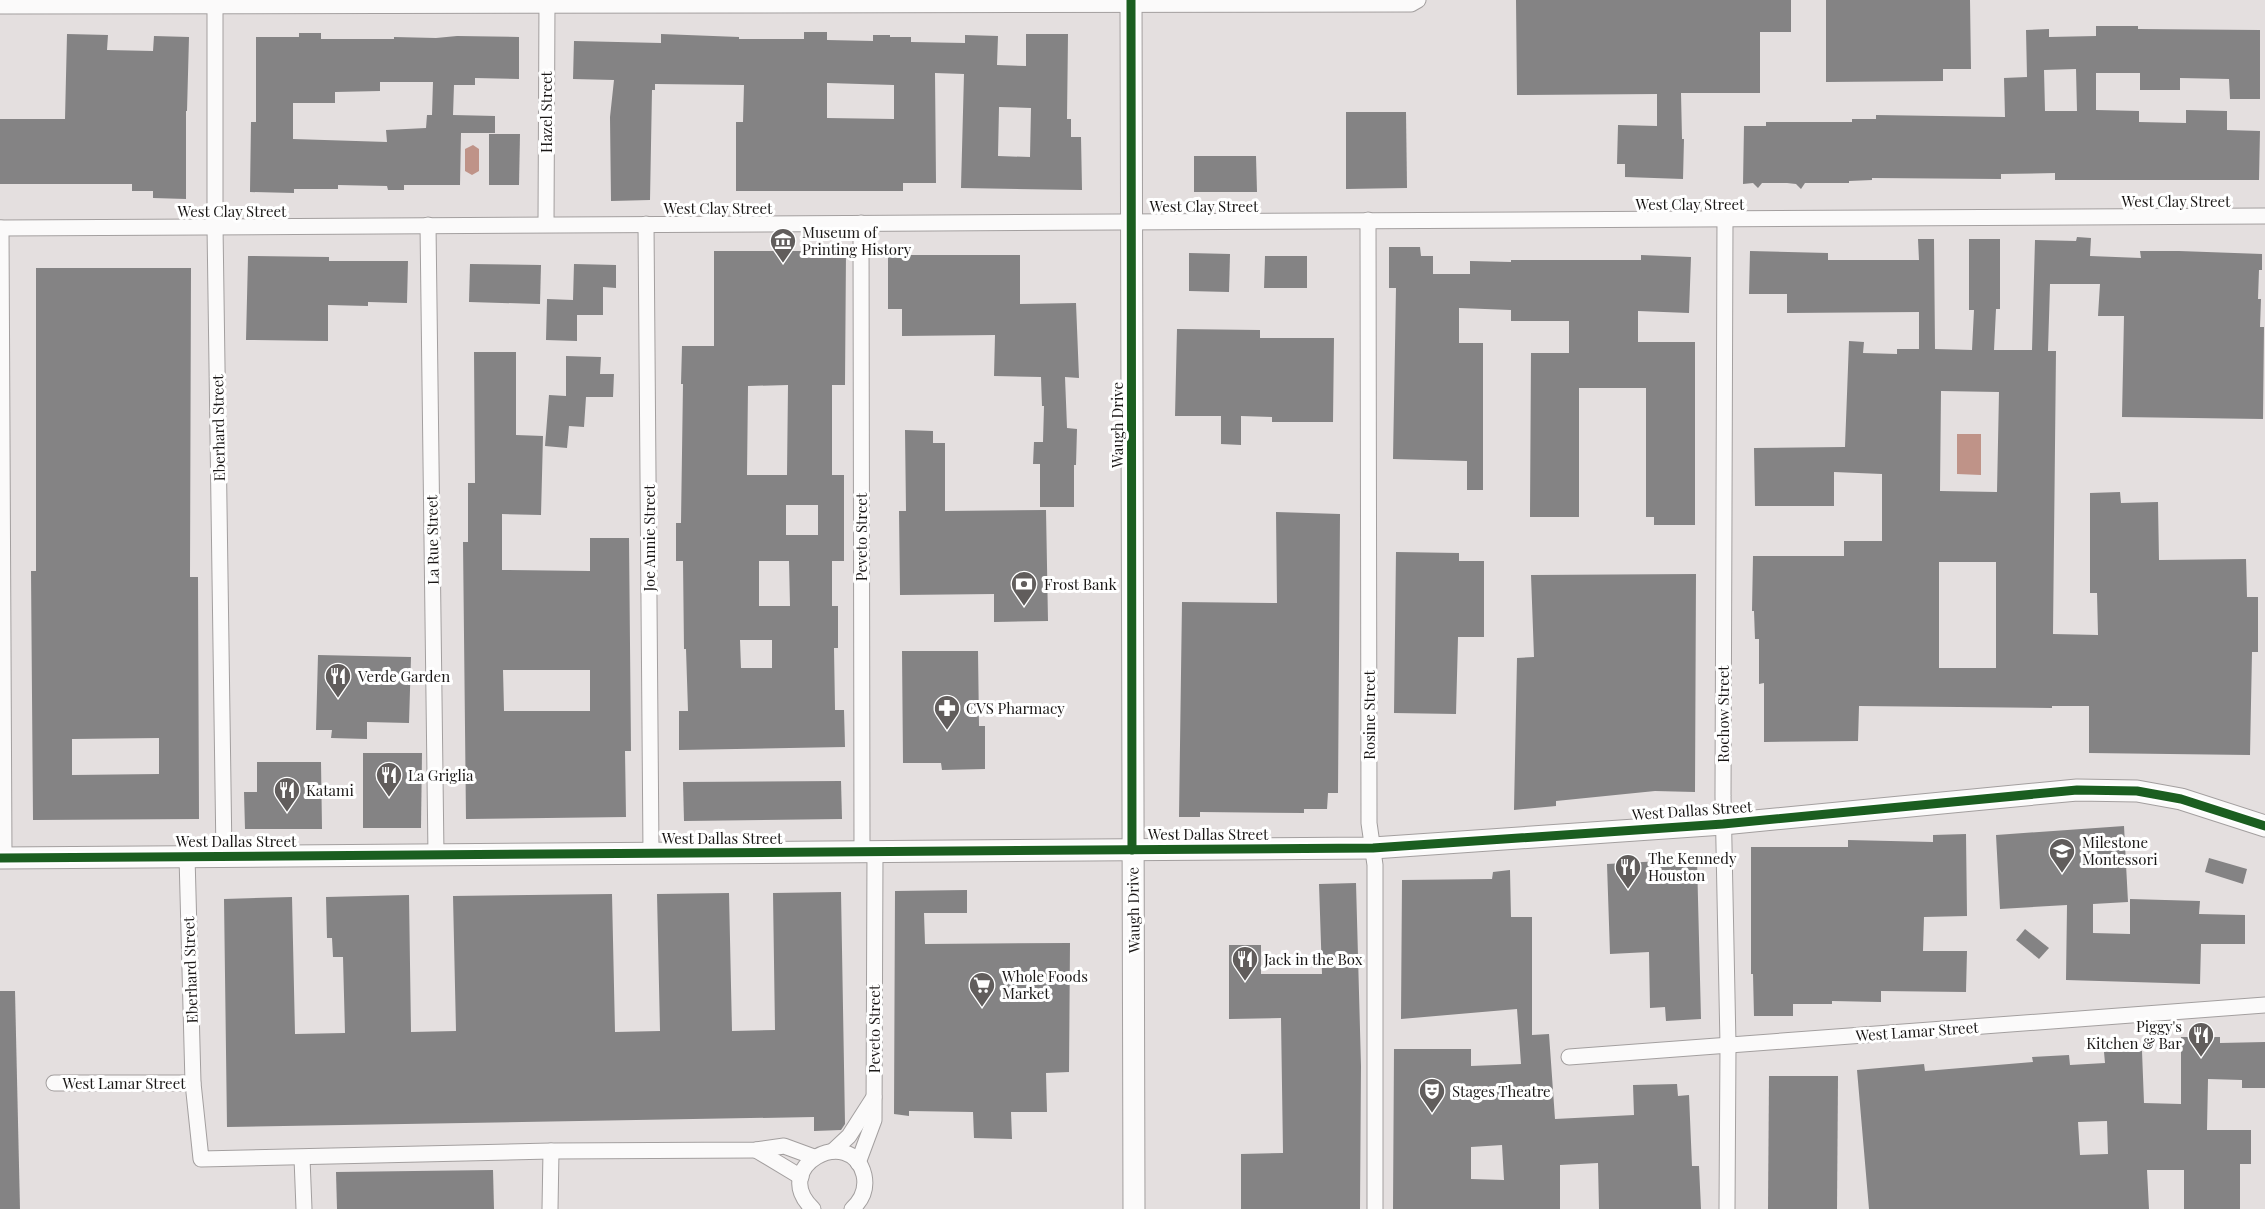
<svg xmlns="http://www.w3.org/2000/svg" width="2265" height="1209" font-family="'Playfair Display',serif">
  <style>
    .water { fill: #bf9388 }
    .building { fill: #848384; fill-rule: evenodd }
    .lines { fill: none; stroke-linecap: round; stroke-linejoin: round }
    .minor-casing { stroke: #a39f9f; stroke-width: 17 }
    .secondary-casing { stroke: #a39f9f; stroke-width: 23 }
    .minor { stroke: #fbfafa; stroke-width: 15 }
    .secondary { stroke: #fbfafa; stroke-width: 21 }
    .cycleway-casing { stroke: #fff; stroke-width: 13 }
    .cycleway { stroke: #1b5e20; stroke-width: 9 }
    .labels { text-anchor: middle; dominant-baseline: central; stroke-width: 6; stroke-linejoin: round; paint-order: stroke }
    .street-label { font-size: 15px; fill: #1a1716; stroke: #fff }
    .poi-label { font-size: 15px; fill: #1a1716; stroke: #fff; text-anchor: start }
  </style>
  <rect width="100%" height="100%" fill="#e4dfdf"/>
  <g class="water">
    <path d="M473,145L479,149V171L472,175L465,171V149Z"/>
    <path d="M1957,434H1981V475L1957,474Z"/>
  </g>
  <g class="building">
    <path d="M1516,0H1791V32H1760V93H1681L1682,139H1684L1683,179L1625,177V164H1617L1618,125L1657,126V94L1517,95Z"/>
    <path d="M1826,0H1970L1971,69H1943V81L1826,82Z"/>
    <path d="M2096,26H2138V29L2260,30V99H2230L2229,79L2180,78V90H2140V73H2096V110L2139,111V122L2186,123V110L2227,111V130L2260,131L2259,180H2055V173L2001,174V179L1872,178V180L1849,181V183H1805L1801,189L1796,184L1787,183H1762L1758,188L1753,183L1743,184L1744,126H1766V122H1852V119H1876V115L2005,117L2004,78L2027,77L2026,30L2049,29V37L2096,36ZM2076,69L2077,111H2045L2044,70Z"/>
    <path d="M804,32H827V40L873,41V35H890V37H911V42L965,43V35L998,36L997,65L1026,66V34H1068L1067,119H1071V137H1081L1082,190L961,188L964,74L935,73L936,183H903V191H736V122H743L744,85L655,84V90H652L650,200L611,201L610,117L614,80L573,79L574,41L661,43V34L739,37V39H804ZM827,83L894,85V119L827,118ZM999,107L1031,108L1030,157L998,156Z"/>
    <path d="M299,33H321V39H394V37L436,38L457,36L519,37V79L475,78V85H454L453,115L495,116V133H461L460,185H404V190H388L387,186L338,185V189H294V193L250,192L251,122H256V37H299ZM380,82H433L432,115H427L426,128L386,130L387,142L293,139V103H335V92L380,91Z"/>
    <path d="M67,34L108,35L107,50L153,51L154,36L189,37L187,111H186V199L153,198V191H132V184H0V119H65Z"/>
    <path d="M1346,112H1406L1407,188L1346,189Z"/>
    <path d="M489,134H520L519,185H489Z"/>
    <path d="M1194,156H1256L1257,192H1194Z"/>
    <path d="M2077,237L2091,238L2090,256L2141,258L2140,251H2179L2262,254V270H2259L2258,299H2261L2260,327H2264L2263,419L2122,417L2124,316H2098L2100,284H2050L2048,351H2056L2053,634L2098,635L2097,593H2090V493L2120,492L2121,503L2158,502L2159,560L2246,559L2247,597H2258V652H2252L2250,755L2089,753V706H2052V708L1859,706L1858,741L1764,742V683L1759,684V639H1755L1754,611H1752L1753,556H1844V541H1882V474L1834,472V506H1755L1754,448L1845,447L1849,341L1864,342L1863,353L1897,354V349H1919V312L1787,313V294H1749L1750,251L1828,253V260H1919L1918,239H1934L1935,349L1972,350L1974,310H1969V239H2000V309H1996L1994,350H2032L2035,240L2076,241ZM1941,391L1999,392L1997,492L1940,491ZM1939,562H1996V668H1939Z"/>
    <path d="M1389,247H1420L1421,256H1433V274H1470V261L1511,262V260H1641V255L1691,257L1689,313L1638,311V342H1695V525H1654V517H1646V388H1579V517H1530L1531,353H1569V321H1511V310L1459,308V343H1483V490H1467V461L1393,459L1396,288H1389Z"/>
    <path d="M714,251H846L845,385H832V475H844V561H832V606H838V648H834L835,710H844L845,747L679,750V711H688L686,649H684L683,561H676V523H681L683,384H681L682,346H714ZM788,385L787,475H747L748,386ZM786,505H818V535H786ZM759,561H789L790,606H759ZM740,640H772V668H741Z"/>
    <path d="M1189,253L1230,254L1229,292L1189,291Z"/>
    <path d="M888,255H1020V304L1076,303L1079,378L1065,377L1067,428L1077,429L1076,465H1074V507H1040V464H1033L1034,442H1043L1044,406H1042L1041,377L994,376L995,335L902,336V309H888Z"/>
    <path d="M248,256L329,257V261H408L407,303L368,302V306L328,305V341L246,340Z"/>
    <path d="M1265,256H1307V288H1264Z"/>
    <path d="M470,264L541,265L540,304L469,302Z"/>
    <path d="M574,264L616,265V288L603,287V315H577V341L546,340L547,299L573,300Z"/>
    <path d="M36,268H191L190,577H198L199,819L33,820L31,571H36ZM159,738V774L72,775V739Z"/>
    <path d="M1177,329L1260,330V338H1334L1333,422H1272V417L1241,416V445L1221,444V416H1175Z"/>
    <path d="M474,352H516V435L543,436L541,515L502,514V570L590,571V538H629L631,751H625L626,817L466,819L463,542H468V483H475ZM503,670H590V711H504Z"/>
    <path d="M566,356L601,357L600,374H614L613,397H586L584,427L569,426L567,448L545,446L549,395L566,396Z"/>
    <path d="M905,430L933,431V443H945V511L1046,510L1048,621L994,622V594L900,595L899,511H906Z"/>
    <path d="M1276,512L1340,514L1338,793H1328L1327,809H1304V813L1200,812V817H1179L1182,602L1277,603Z"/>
    <path d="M1396,552L1459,553V561H1484V637H1458L1456,714L1394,713Z"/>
    <path d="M1696,574L1695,792L1655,791L1556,801V806L1514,810L1517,658L1534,657L1531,575Z"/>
    <path d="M902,651H978L979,726H985V769L942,770L941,763H903Z"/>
    <path d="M318,655L411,657L409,723L367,722V739L331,738L332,730H316Z"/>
    <path d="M363,753H422L421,828H363Z"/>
    <path d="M257,762H321L322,829H245L244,792H257Z"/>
    <path d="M841,781L842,819L684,821L683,782Z"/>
    <path d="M2124,826L2128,902L2093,904V933L2130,934V899L2200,901L2199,914L2245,915V944H2201L2200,984L2066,980L2067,905L2000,909L1996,835Z"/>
    <path d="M1966,834L1967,916L1924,917L1923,951H1967L1966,992L1881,991V1002L1832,1001V1004H1793V1016H1754L1753,974H1751V847H1848V840L1933,842V835Z"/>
    <path d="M2209,858L2247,869L2243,884L2205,872Z"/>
    <path d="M1697,859L1701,1019L1666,1021L1665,1007L1650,1008L1649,952L1610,954L1607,864Z"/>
    <path d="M1510,870L1511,917H1532V1035L1549,1034L1555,1119L1634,1115L1633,1085L1677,1084L1678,1096L1689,1095L1692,1166H1699L1701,1209H1599L1598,1163L1560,1165V1209H1393L1394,1049H1471V1066L1521,1064L1517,1009L1401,1019L1402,880L1492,879L1493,872ZM1502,1145L1504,1180L1471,1179V1147Z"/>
    <path d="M1356,883L1361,1066L1360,1209H1241V1154L1283,1153L1281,1018L1229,1019V945H1261V974H1322L1319,884Z"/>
    <path d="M967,890V913H924L925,944L1070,943L1069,1072L1046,1073L1047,1112H1011L1012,1139L974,1138L973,1112L909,1111V1116L894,1114L895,891Z"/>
    <path d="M841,892L845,1124L841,1130L814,1131V1117L227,1127L224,899L292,897L295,1034L345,1033L343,957H333L332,938H327L326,897L409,895L411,1032L456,1031L453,896L612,894L615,1032L660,1031L657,894L729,893L732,1031L775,1030L773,893Z"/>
    <path d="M2025,929L2049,948L2039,959L2016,940Z"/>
    <path d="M0,991H15L20,1209H0Z"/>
    <path d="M2181,1037H2220V1043L2265,1042V1088H2242V1080L2208,1079L2207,1130H2251V1164H2240V1209H2184V1170H2147L2149,1209H1869L1857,1070L1924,1064L1925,1071L2033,1062L2032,1057L2069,1055L2070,1065L2105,1063L2104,1052L2142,1051L2144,1103L2181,1104ZM2107,1121L2108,1154L2080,1155L2078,1122Z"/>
    <path d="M1769,1076H1838L1837,1209H1768Z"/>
    <path d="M493,1170L494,1209H337L336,1172Z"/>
  </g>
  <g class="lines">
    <g class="minor-casing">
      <g id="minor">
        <path d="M215,0V226L224,856"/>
        <path d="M0,6L1411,4L1418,0"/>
        <path d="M1725,219L1723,796L1728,1045L1727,1209"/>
        <path d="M1368,220L1369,823L1375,865V1209"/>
        <path d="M861,223L862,851"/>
        <path d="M546,224L547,0"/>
        <path d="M646,224L651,853"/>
        <path d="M428,225L436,855"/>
        <path d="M0,228L2265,216"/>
        <path d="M1,228L4,858"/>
        <path d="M187,856L193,1083L201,1159L551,1151L756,1150L784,1146L814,1157"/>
        <path d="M1569,1057L2265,1005"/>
        <path d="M54,1083H193"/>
        <path d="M756,1150L801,1177"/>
        <path d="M833,1151L849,1136L874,1097"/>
        <path d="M302,1158L304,1209"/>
        <path d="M858,1163L874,1120L875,852"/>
        <path d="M550,1209L551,1151"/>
        <path d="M813,1209C768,1167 851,1123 864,1175C867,1189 862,1200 852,1209"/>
      </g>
    </g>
    <g class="secondary-casing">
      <g id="secondary">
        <path d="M1131,0L1134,1209"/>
        <path d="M0,858L1373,848L1723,824L2077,790L2137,791L2181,799L2265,826"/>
      </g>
    </g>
    <use href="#minor" class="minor"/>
    <use href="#secondary" class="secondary"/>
    <g class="cycleway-casing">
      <g id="cycleway">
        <path d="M1131,0L1132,850"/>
        <path d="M0,858L1373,848L1723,824L2077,790L2137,791L2181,799L2265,826"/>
      </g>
    </g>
    <use href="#cycleway" class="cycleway"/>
  </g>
  <defs>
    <g id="museum-pin" transform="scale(1.35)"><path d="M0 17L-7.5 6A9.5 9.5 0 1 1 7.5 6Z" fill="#615d5c" stroke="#fff"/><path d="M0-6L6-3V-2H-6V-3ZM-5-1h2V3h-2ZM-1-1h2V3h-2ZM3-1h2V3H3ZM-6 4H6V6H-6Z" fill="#fff"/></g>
    <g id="bank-pin" transform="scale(1.35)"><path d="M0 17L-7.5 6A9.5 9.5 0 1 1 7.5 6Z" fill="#615d5c" stroke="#fff"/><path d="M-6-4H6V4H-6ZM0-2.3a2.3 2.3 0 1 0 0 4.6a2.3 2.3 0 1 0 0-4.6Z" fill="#fff"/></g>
    <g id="restaurant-pin" transform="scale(1.35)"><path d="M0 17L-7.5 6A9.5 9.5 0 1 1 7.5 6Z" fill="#615d5c" stroke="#fff"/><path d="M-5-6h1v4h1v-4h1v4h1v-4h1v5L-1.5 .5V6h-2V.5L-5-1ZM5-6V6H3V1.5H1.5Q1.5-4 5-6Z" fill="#fff"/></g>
    <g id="pharmacy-pin" transform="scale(1.35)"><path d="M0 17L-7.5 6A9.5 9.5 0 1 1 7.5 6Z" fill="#615d5c" stroke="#fff"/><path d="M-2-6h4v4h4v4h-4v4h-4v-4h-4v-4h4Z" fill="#fff"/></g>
    <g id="school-pin" transform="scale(1.35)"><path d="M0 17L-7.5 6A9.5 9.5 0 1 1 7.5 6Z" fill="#615d5c" stroke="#fff"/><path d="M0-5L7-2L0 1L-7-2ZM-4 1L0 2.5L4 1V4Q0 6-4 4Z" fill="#fff"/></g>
    <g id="supermarket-pin" transform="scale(1.35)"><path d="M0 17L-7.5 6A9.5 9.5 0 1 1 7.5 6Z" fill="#615d5c" stroke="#fff"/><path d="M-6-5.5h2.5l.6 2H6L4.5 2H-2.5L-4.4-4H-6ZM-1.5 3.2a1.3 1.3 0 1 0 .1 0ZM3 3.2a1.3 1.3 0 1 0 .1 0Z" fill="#fff"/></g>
    <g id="theatre-pin" transform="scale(1.35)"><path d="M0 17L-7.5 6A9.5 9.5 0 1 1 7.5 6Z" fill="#615d5c" stroke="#fff"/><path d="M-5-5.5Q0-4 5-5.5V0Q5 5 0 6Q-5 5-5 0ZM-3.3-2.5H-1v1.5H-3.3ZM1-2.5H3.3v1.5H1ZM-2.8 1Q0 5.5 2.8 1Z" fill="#fff"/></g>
  </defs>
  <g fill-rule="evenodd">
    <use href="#museum-pin" x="783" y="241"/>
    <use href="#bank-pin" x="1024" y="584"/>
    <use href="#restaurant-pin" x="338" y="676"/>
    <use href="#pharmacy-pin" x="947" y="708"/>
    <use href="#restaurant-pin" x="389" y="775"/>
    <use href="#restaurant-pin" x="287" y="790"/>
    <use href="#school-pin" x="2062" y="851"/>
    <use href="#restaurant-pin" x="1628" y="867"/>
    <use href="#restaurant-pin" x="1245" y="959"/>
    <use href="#supermarket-pin" x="982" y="985"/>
    <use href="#restaurant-pin" x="2201" y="1035"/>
    <use href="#theatre-pin" x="1432" y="1091"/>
  </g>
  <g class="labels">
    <g class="street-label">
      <text transform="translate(546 112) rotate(-90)">Hazel Street</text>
      <text x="2176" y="201">West Clay Street</text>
      <text x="1690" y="204">West Clay Street</text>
      <text x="1204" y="206">West Clay Street</text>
      <text x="718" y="208">West Clay Street</text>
      <text x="232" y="211">West Clay Street</text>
      <text transform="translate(1117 425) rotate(-90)">Waugh Drive</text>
      <text transform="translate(218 428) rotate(-91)">Eberhard Street</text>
      <text transform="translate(861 537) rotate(-90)">Peveto Street</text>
      <text transform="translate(649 538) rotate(-90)">Joe Annie Street</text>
      <text transform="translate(432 540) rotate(-91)">La Rue Street</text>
      <text transform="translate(1723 714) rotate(-90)">Rochow Street</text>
      <text transform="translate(1369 715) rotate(-90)">Rosine Street</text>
      <text transform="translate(1692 810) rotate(-4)">West Dallas Street</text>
      <text x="1208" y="834">West Dallas Street</text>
      <text x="722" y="838">West Dallas Street</text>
      <text x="236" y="841">West Dallas Street</text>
      <text transform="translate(1133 910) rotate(-91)">Waugh Drive</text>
      <text transform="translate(190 970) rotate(-92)">Eberhard Street</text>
      <text transform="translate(874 1029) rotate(-90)">Peveto Street</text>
      <text transform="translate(1917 1031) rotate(-4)">West Lamar Street</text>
      <text x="124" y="1083">West Lamar Street</text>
    </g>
    <g class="poi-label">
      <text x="802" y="232">Museum of<tspan x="802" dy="17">Printing History</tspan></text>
      <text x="1044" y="584">Frost Bank</text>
      <text x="358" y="676">Verde Garden</text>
      <text x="966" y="708">CVS Pharmacy</text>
      <text x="408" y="775">La Griglia</text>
      <text x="306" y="790">Katami</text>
      <text x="2082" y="842">Milestone<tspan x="2082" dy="17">Montessori</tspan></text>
      <text x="1648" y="858">The Kennedy<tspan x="1648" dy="17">Houston</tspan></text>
      <text x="1264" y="959">Jack in the Box</text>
      <text x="1002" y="976">Whole Foods<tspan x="1002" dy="17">Market</tspan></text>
      <text x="2182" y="1026" text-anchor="end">Piggy's<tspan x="2182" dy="17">Kitchen &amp; Bar</tspan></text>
      <text x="1452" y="1091">Stages Theatre</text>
    </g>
  </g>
</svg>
